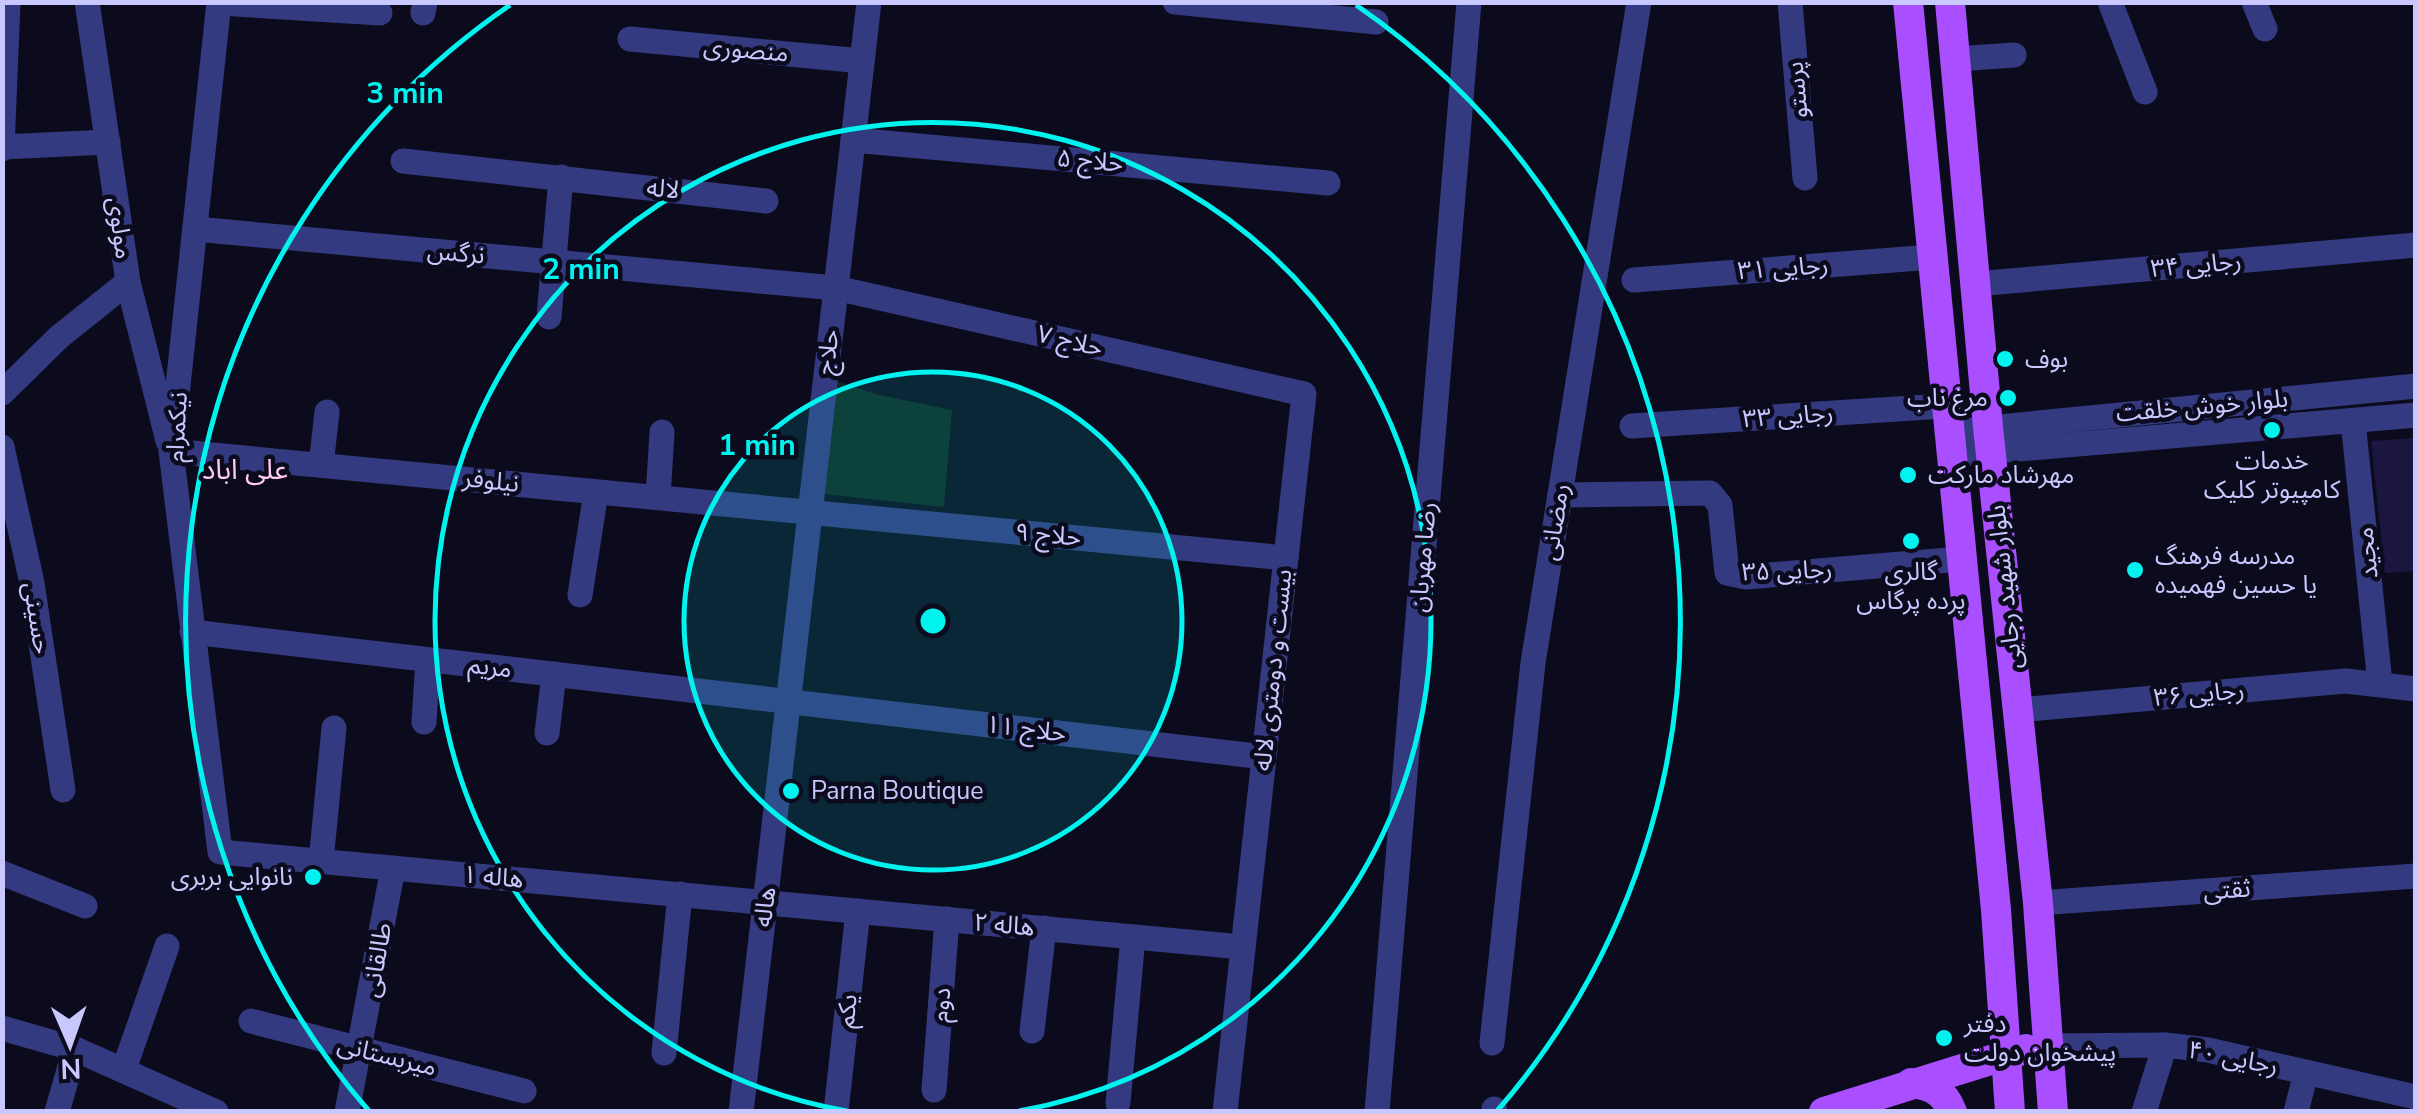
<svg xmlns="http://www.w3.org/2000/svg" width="2418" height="1114" font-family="'Nunito Sans','Noto Sans Arabic',sans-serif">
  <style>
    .green { fill: #0e2824 }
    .building { fill: #1a1640 }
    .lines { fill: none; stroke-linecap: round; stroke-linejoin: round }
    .minor { stroke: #343a7f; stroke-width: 25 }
    .major { stroke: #a94fff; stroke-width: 30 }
    .ring { fill: none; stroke: #00f3ef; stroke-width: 5 }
    .poi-dot { fill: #00f3ef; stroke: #0c0b1e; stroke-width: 4 }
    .labels { text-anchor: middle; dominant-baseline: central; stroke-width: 9; stroke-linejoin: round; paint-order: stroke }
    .street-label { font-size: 25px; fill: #c8c8ff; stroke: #0c0b1e }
    .poi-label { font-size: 25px; fill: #c8c8ff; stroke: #0c0b1e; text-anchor: start }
    .neighbourhood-label { font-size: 28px; fill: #ffcaf2; stroke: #0c0b1e }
    .centre { fill: #00f3ef; stroke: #0c0b1e; stroke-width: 5 }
    .ring-label { font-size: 30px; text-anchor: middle; font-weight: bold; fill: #00f3ef; stroke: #0c0b1e; stroke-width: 9; stroke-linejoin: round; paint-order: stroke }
  </style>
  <rect width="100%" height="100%" fill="#0c0b1e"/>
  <path class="green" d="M825,377L875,394L952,410L944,507L813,493Z"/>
  <path class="building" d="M2416,438V571L2385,573L2371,441Z"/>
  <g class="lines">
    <g class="minor">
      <path d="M87,2L128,282L168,441"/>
      <path d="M219,2L171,451L220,852L1242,947"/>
      <path d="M1175,2L1376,22"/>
      <path d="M1790,2L1805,178"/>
      <path d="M2110,2L2145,92"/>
      <path d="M2254,2L2265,29"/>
      <path d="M219,3L380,13"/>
      <path d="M423,13L425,2"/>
      <path d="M630,39L862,61"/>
      <path d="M1956,59L2014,55"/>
      <path d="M853,140L1328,183"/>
      <path d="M2,147L108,142"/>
      <path d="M2,149L8,2"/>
      <path d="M403,161L766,201"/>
      <path d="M195,229L836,288L1304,394L1225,1112"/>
      <path d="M1634,280L1932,257"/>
      <path d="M1976,284L2416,245"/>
      <path d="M549,317L561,177"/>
      <path d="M2,393L59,337L128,282"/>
      <path d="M2353,421L2380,684"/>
      <path d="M1632,426L1944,406"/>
      <path d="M1947,432L2416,386"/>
      <path d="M2,447L32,583L63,790"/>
      <path d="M171,451L1286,558"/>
      <path d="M1950,455L2416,415"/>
      <path d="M321,465L327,412"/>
      <path d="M1560,495L1710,493L1720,505L1727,573L1746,577L1961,559"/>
      <path d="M658,497L662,432"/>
      <path d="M580,595L596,492"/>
      <path d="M192,632L1264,757"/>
      <path d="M2018,710L2346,681L2416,689"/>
      <path d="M424,722L428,660"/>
      <path d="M547,733L554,674"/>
      <path d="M321,861L334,728"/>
      <path d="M2,873L85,906"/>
      <path d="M2038,903L2416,876"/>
      <path d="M251,1021L524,1091"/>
      <path d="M2,1028L75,1049L216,1112"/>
      <path d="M1032,1031L1044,928"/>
      <path d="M1492,1043L1533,663L1639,2"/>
      <path d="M2048,1046L2165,1045L2208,1050L2416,1097"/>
      <path d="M664,1053L680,894"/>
      <path d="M124,1069L167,946"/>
      <path d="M934,1090L947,919"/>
      <path d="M1118,1103L1133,937"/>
      <path d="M1494,1109L1495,1112"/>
      <path d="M57,1112L75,1049"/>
      <path d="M347,1112L393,868"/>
      <path d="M741,1112L869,2"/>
      <path d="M836,1112L858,911"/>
      <path d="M1377,1112L1469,2"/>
      <path d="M2144,1112L2165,1045"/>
      <path d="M2296,1112L2306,1073"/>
    </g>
    <g class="major">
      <path d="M1908,2L1996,910L2010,1112"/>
      <path d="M1950,2L1988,427L2038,903L2053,1112"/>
      <path d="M1911,1083C1932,1086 1944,1091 1952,1112"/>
      <path d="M1824,1112L2026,1049"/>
    </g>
  </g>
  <circle cx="933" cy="621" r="249" fill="#00f3ef" fill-opacity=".12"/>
  <g class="ring">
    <circle cx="933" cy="621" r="249"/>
    <path d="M847 1111A498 498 0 1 1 1019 1111"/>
    <path d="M369 1111A747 747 0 0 1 510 5M1356 5A747 747 0 0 1 1497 1111"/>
  </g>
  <g class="poi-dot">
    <circle cx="2005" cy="359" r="10"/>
    <circle cx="2008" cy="398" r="10"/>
    <circle cx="2272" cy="430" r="10"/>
    <circle cx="1908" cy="475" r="10"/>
    <circle cx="1911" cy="541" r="10"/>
    <circle cx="2135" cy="570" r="10"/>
    <circle cx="791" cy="791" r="10"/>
    <circle cx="313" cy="877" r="10"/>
    <circle cx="1944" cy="1038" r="10"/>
  </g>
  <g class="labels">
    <g class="street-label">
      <text transform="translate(746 50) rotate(5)">منصوری</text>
      <text transform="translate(1797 90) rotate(-95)">پرستو</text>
      <text transform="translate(1090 161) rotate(5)">حلاج ۵</text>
      <text transform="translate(663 189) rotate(6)">لاله</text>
      <text transform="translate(120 228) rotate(82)">مولوی</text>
      <text transform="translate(456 253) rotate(5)">نرگس</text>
      <text transform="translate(2196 265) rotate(-5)">رجایی ۳۴</text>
      <text transform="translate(1783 268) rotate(-4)">رجایی ۳۱</text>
      <text transform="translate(1070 341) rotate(13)">حلاج ۷</text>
      <text transform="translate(828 352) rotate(-83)">حلاج</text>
      <text transform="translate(2202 406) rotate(-5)">بلوار خوش خلقت</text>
      <text transform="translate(1788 416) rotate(-4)">رجایی ۳۳</text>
      <text transform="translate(177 427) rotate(-87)">نیکمرام</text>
      <text transform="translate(491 481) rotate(6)">نیلوفر</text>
      <text transform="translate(1555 522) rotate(-81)">رمضانی</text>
      <text transform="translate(1048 535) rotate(5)">حلاج ۹</text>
      <text transform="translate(2367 553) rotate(-96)">مجید</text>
      <text transform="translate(1423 557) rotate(-85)">رضا مهربان</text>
      <text transform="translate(1787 571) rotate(-2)">رجایی ۳۵</text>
      <text transform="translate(2005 587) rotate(-96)">بلوار شهید رجایی</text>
      <text transform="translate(37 618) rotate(81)">حسینی</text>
      <text transform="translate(490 667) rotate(7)">مریم</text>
      <text transform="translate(1273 670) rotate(-84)">بیست و دومتری لاله</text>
      <text transform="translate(2199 694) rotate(-5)">رجایی ۳۶</text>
      <text transform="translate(1026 729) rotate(7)">حلاج ۱۱</text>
      <text transform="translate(493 877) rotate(5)">هاله ۱</text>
      <text transform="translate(2227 890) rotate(-4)">ثقتی</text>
      <text transform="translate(765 907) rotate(-83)">هاله</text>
      <text transform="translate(1004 925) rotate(5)">هاله ۲</text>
      <text transform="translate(377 960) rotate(-80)">طالقانی</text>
      <text transform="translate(941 1005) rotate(-86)">دوم</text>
      <text transform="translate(847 1011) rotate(-84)">یکم</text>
      <text transform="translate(387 1056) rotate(14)">میربستانی</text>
      <text transform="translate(2233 1058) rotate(11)">رجایی ۴۰</text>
    </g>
    <g class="poi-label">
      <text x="2025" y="359">بوف</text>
      <text x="1988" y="398" text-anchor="end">مرغ ناب</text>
      <text x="2272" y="461" text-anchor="middle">خدمات<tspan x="2272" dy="29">کامپیوتر کلیک</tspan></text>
      <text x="1928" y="475">مهرشاد مارکت</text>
      <text x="2155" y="556">مدرسه فرهنگ<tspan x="2155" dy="29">یا حسین فهمیده</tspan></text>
      <text x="1911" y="572" text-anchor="middle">گالری<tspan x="1911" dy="29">پرده پرگاس</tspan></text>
      <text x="811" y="791">Parna Boutique</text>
      <text x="293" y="877" text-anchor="end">نانوایی بربری</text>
      <text x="1964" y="1024">دفتر<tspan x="1964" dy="29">پیشخوان دولت</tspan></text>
    </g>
    <g class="neighbourhood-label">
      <text x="245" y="470">علی اباد</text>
    </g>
  </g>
  <circle cx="933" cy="621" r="15" class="centre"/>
  <g class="ring-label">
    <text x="405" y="103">3 min</text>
    <text x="581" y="279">2 min</text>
    <text x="757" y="455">1 min</text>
  </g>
  <rect width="2418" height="1114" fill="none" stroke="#c8c8ff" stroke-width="10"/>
  <g transform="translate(70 1044) rotate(178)" stroke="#0c0b1e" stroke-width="8" paint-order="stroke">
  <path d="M0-8L18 38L0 25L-18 38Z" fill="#c8c8ff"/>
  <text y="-15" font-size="28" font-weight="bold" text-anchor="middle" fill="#c8c8ff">N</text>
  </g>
</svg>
